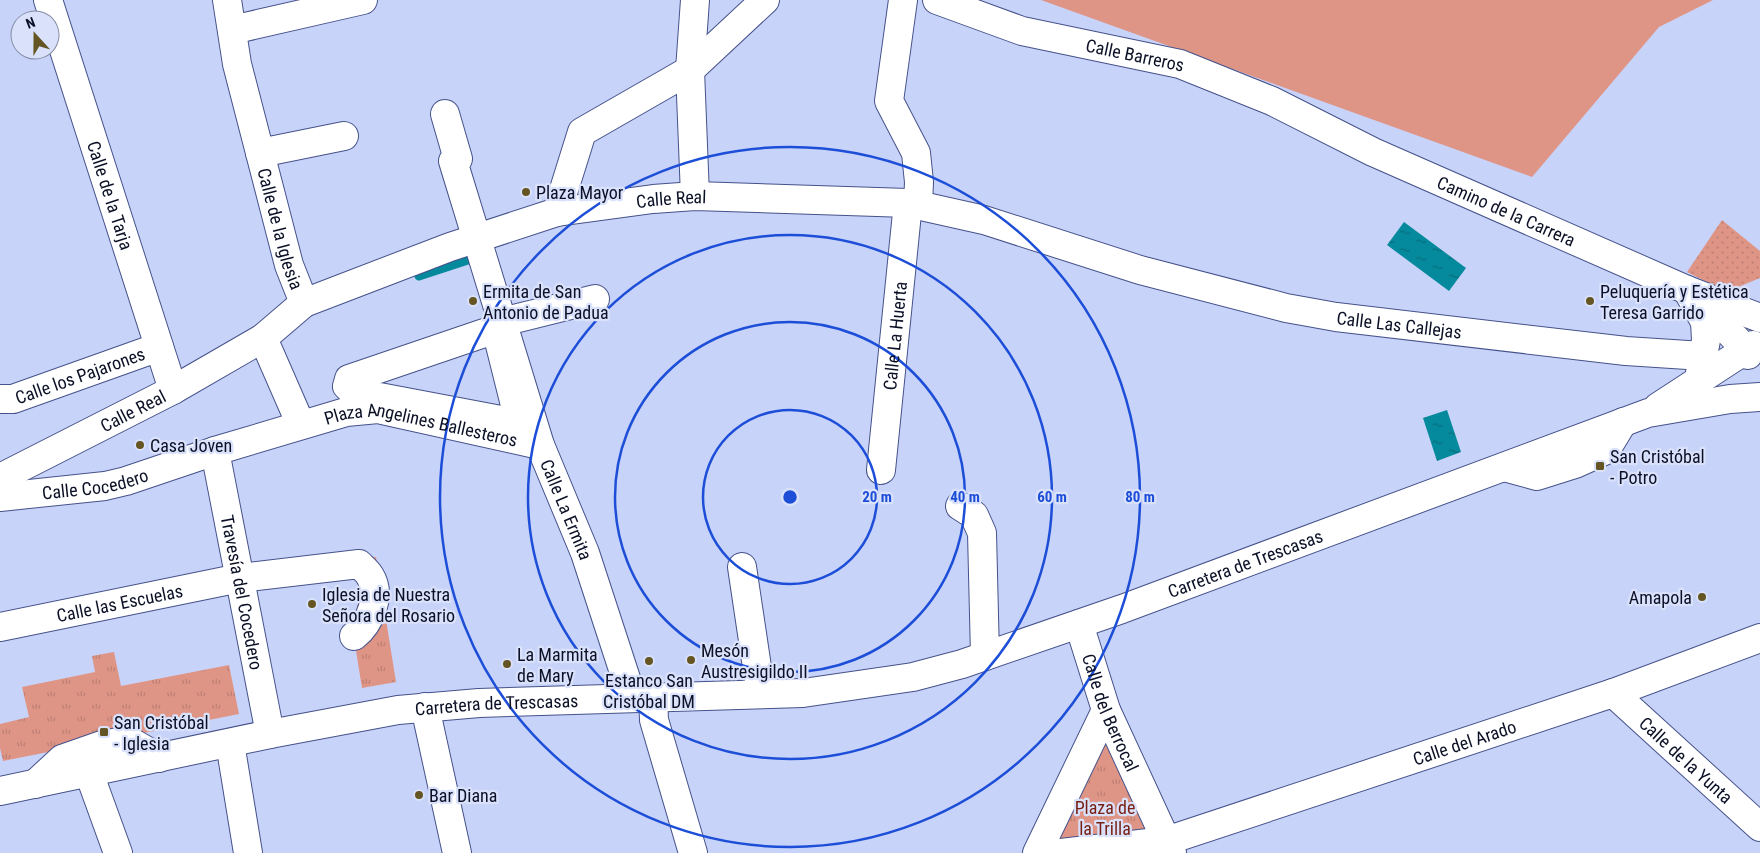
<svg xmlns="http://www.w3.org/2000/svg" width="1760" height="853" font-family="'Roboto Condensed',sans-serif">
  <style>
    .grass { fill: #df9586 }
    .park { fill: url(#park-tufts) }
    .garden { fill: url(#garden-dots) }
    .water { fill: url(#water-ripples) }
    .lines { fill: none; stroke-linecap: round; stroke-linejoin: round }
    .stream { stroke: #05899c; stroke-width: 9 }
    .minor-casing { stroke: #45528a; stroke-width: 30 }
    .minor { stroke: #fff; stroke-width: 28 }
    .ring { fill: none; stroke: #1d4ed8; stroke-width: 2.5 }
    .poi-dot { fill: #655522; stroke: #d9e1fb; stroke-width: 2 }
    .labels { text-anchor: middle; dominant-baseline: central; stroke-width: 4.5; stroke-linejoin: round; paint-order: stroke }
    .street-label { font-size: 18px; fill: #0b1026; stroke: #d9e1fb }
    .poi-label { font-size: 18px; fill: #0b1026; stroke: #d9e1fb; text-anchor: start }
    .park-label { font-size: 18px; fill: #771f11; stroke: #d9e1fb }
    .centre { fill: #1d4ed8; stroke: #d9e1fb; stroke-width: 2.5 }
    .ring-label { font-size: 15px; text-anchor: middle; font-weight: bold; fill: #1d4ed8; stroke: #d9e1fb; stroke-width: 4.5; stroke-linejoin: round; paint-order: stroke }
  </style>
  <defs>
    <pattern id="park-tufts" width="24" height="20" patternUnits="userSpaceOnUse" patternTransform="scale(1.25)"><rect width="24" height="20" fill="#df9586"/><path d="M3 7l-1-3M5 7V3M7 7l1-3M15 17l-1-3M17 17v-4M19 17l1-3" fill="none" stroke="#be7f74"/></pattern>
    <pattern id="garden-dots" width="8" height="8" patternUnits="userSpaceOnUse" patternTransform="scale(1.25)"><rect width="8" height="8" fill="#df9586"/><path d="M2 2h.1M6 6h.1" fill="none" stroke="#be7f74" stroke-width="1.8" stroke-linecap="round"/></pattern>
    <pattern id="water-ripples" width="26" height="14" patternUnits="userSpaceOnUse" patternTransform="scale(1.25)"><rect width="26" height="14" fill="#05899c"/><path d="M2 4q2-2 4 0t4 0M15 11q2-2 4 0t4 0" fill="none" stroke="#056f7f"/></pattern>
  </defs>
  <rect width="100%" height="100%" fill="#c8d3fa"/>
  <path class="grass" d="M1041,0H1713L1659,27L1532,177Z"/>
  <g class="park">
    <path d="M376,557L396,682L362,688L352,626L359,614L357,605L363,602L367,591L346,561Z"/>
    <path d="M114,652L121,686L229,665L239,714L3,761L0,748V724L29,717L22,687L95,672L92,656Z"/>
    <path d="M1108,735L1156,853H1049Z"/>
  </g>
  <path class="garden" d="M1722,220L1760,251V278L1726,292L1687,272Z"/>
  <g class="water">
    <path d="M1404,222L1466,268L1449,291L1387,245Z"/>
    <path d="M1447,410L1461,452L1437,461L1423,418Z"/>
  </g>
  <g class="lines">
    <path class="stream" d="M419,276L471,259"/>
    <g class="minor-casing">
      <g id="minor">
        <path id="s1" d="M48,0L173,390"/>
        <path id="s2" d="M227,0L237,64L289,265L304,303"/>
        <path d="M903,0L889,101L916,153L919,182L918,205"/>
        <path id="s3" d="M937,0L1022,31L1180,64L1272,101L1373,152L1687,290L1760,318"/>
        <path d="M232,30L363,0"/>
        <path id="s4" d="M445,114L458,159L453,161L540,445L585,553L632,697"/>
        <path d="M260,153L344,136"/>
        <path d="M695,196L690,70L695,0"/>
        <path d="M557,212L582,132L690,70L765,0"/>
        <path d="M1687,290L1705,322L1706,340L1700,373"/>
        <path d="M1698,301L1736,339L1748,355"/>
        <path d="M502,322L595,299"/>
        <path d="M496,329L516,409L513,417L506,421L353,392L347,386L349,379Z"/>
        <path d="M263,338L301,425"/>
        <path id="s5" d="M0,399H13L159,347"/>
        <path d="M1658,407L1753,345"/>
        <path id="s6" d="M215,451L270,734"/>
        <path d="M1504,467L1537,476L1575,464L1606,450L1623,422"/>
        <path id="s7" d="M881,470L908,203"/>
        <path id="s8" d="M0,478L173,390L263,338L304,303L450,247L557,212L653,199L695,196L908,203L984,220L1140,270L1286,308L1336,317L1626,351L1703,356"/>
        <path id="s9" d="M0,497L105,486L126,481L215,451L346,412L378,409L540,445"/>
        <path d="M960,506L974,515L982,533L985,656"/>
        <path d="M742,567L761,694"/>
        <path id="s10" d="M1079,624L1106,710L1172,853"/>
        <path id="s11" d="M0,627L240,578L359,564C363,568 367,571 370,576C382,595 370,624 354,636"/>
        <path id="s12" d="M1613,693L1760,827"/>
        <path d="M653,696L654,720L693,853"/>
        <path d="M425,707L457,853"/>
        <path d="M230,743L248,853"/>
        <path d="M89,773L118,853"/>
        <path d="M35,784L62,759L102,745L124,741L133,743L159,758"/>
        <path id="s13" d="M0,791L270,734L398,710L479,703L803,693L913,677L962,664L1122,609L1648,413L1730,399L1760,397"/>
        <path d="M1037,853L1106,710"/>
        <path id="s14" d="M1061,853L1166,841L1613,693L1760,638"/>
      </g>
    </g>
    <use href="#minor" class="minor"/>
  </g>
  <g class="ring">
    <circle cx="790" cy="497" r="87"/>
    <circle cx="790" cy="497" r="175"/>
    <circle cx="790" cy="497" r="262"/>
    <circle cx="790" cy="497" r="350"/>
  </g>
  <g class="poi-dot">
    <circle cx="526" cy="192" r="5"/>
    <circle cx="473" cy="301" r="5"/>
    <circle cx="1590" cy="301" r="5"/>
    <circle cx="140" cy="445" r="5"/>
    <rect x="1595" y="461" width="10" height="10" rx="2.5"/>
    <circle cx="1702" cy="597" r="5"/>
    <circle cx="312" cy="604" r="5"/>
    <circle cx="691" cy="660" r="5"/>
    <circle cx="649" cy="661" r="5"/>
    <circle cx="507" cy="664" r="5"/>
    <rect x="99" y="727" width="10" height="10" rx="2.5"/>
    <circle cx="419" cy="795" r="5"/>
  </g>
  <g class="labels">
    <g class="street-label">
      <text stroke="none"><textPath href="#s3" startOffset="206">Calle Barreros</textPath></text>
      <text stroke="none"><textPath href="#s1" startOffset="205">Calle de la Tarja</textPath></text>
      <text stroke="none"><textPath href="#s8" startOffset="736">Calle Real</textPath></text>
      <text stroke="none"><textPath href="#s3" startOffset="610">Camino de la Carrera</textPath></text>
      <text stroke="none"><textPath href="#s2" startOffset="235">Calle de la Iglesia</textPath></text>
      <text stroke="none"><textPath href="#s8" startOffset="1480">Calle Las Callejas</textPath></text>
      <text stroke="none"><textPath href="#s7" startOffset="135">Calle La Huerta</textPath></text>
      <text stroke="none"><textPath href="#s5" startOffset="84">Calle los Pajarones</textPath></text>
      <text stroke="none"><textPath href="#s8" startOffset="149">Calle Real</textPath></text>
      <text stroke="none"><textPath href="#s9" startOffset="434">Plaza Angelines Ballesteros</textPath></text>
      <text stroke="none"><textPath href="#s9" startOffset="96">Calle Cocedero</textPath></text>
      <text stroke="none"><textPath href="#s4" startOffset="419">Calle La Ermita</textPath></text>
      <text stroke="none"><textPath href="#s13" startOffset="1274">Carretera de Trescasas</textPath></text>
      <text stroke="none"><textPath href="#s6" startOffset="144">Travesía del Cocedero</textPath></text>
      <text stroke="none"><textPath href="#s11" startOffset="122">Calle las Escuelas</textPath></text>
      <text stroke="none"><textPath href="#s13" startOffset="505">Carretera de Trescasas</textPath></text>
      <text stroke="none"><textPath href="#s10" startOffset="94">Calle del Berrocal</textPath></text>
      <text stroke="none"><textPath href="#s14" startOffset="420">Calle del Arado</textPath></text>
      <text stroke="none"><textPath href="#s12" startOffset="99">Calle de la Yunta</textPath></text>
    </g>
    <g class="poi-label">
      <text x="536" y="192">Plaza Mayor</text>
      <text x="483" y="291">Ermita de San<tspan x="483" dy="21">Antonio de Padua</tspan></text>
      <text x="1600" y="291">Peluquería y Estética<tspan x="1600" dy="21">Teresa Garrido</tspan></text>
      <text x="150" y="445">Casa Joven</text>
      <text x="1610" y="456">San Cristóbal<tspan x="1610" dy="21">- Potro</tspan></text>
      <text x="322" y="594">Iglesia de Nuestra<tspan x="322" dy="21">Señora del Rosario</tspan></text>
      <text x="1692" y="597" text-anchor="end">Amapola</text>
      <text x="701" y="650">Mesón<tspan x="701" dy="21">Austresigildo II</tspan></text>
      <text x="517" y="654">La Marmita<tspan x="517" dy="21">de Mary</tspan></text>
      <text x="649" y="680" text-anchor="middle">Estanco San<tspan x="649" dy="21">Cristóbal DM</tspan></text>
      <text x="114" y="722">San Cristóbal<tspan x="114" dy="21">- Iglesia</tspan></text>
      <text x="429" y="795">Bar Diana</text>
    </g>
    <g class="park-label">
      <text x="1105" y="807">Plaza de<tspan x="1105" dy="21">la Trilla</tspan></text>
    </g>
  </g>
  <circle cx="790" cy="497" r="8" class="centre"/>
  <g class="ring-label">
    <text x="877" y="502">20 m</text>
    <text x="965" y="502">40 m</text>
    <text x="1052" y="502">60 m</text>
    <text x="1140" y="502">80 m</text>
  </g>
  <g transform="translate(35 35) rotate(339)"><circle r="24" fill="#d9e1fb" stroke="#878da6"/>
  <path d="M0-4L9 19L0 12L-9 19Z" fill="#655522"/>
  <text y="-8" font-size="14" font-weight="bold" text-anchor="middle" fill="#0b1026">N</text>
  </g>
</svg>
